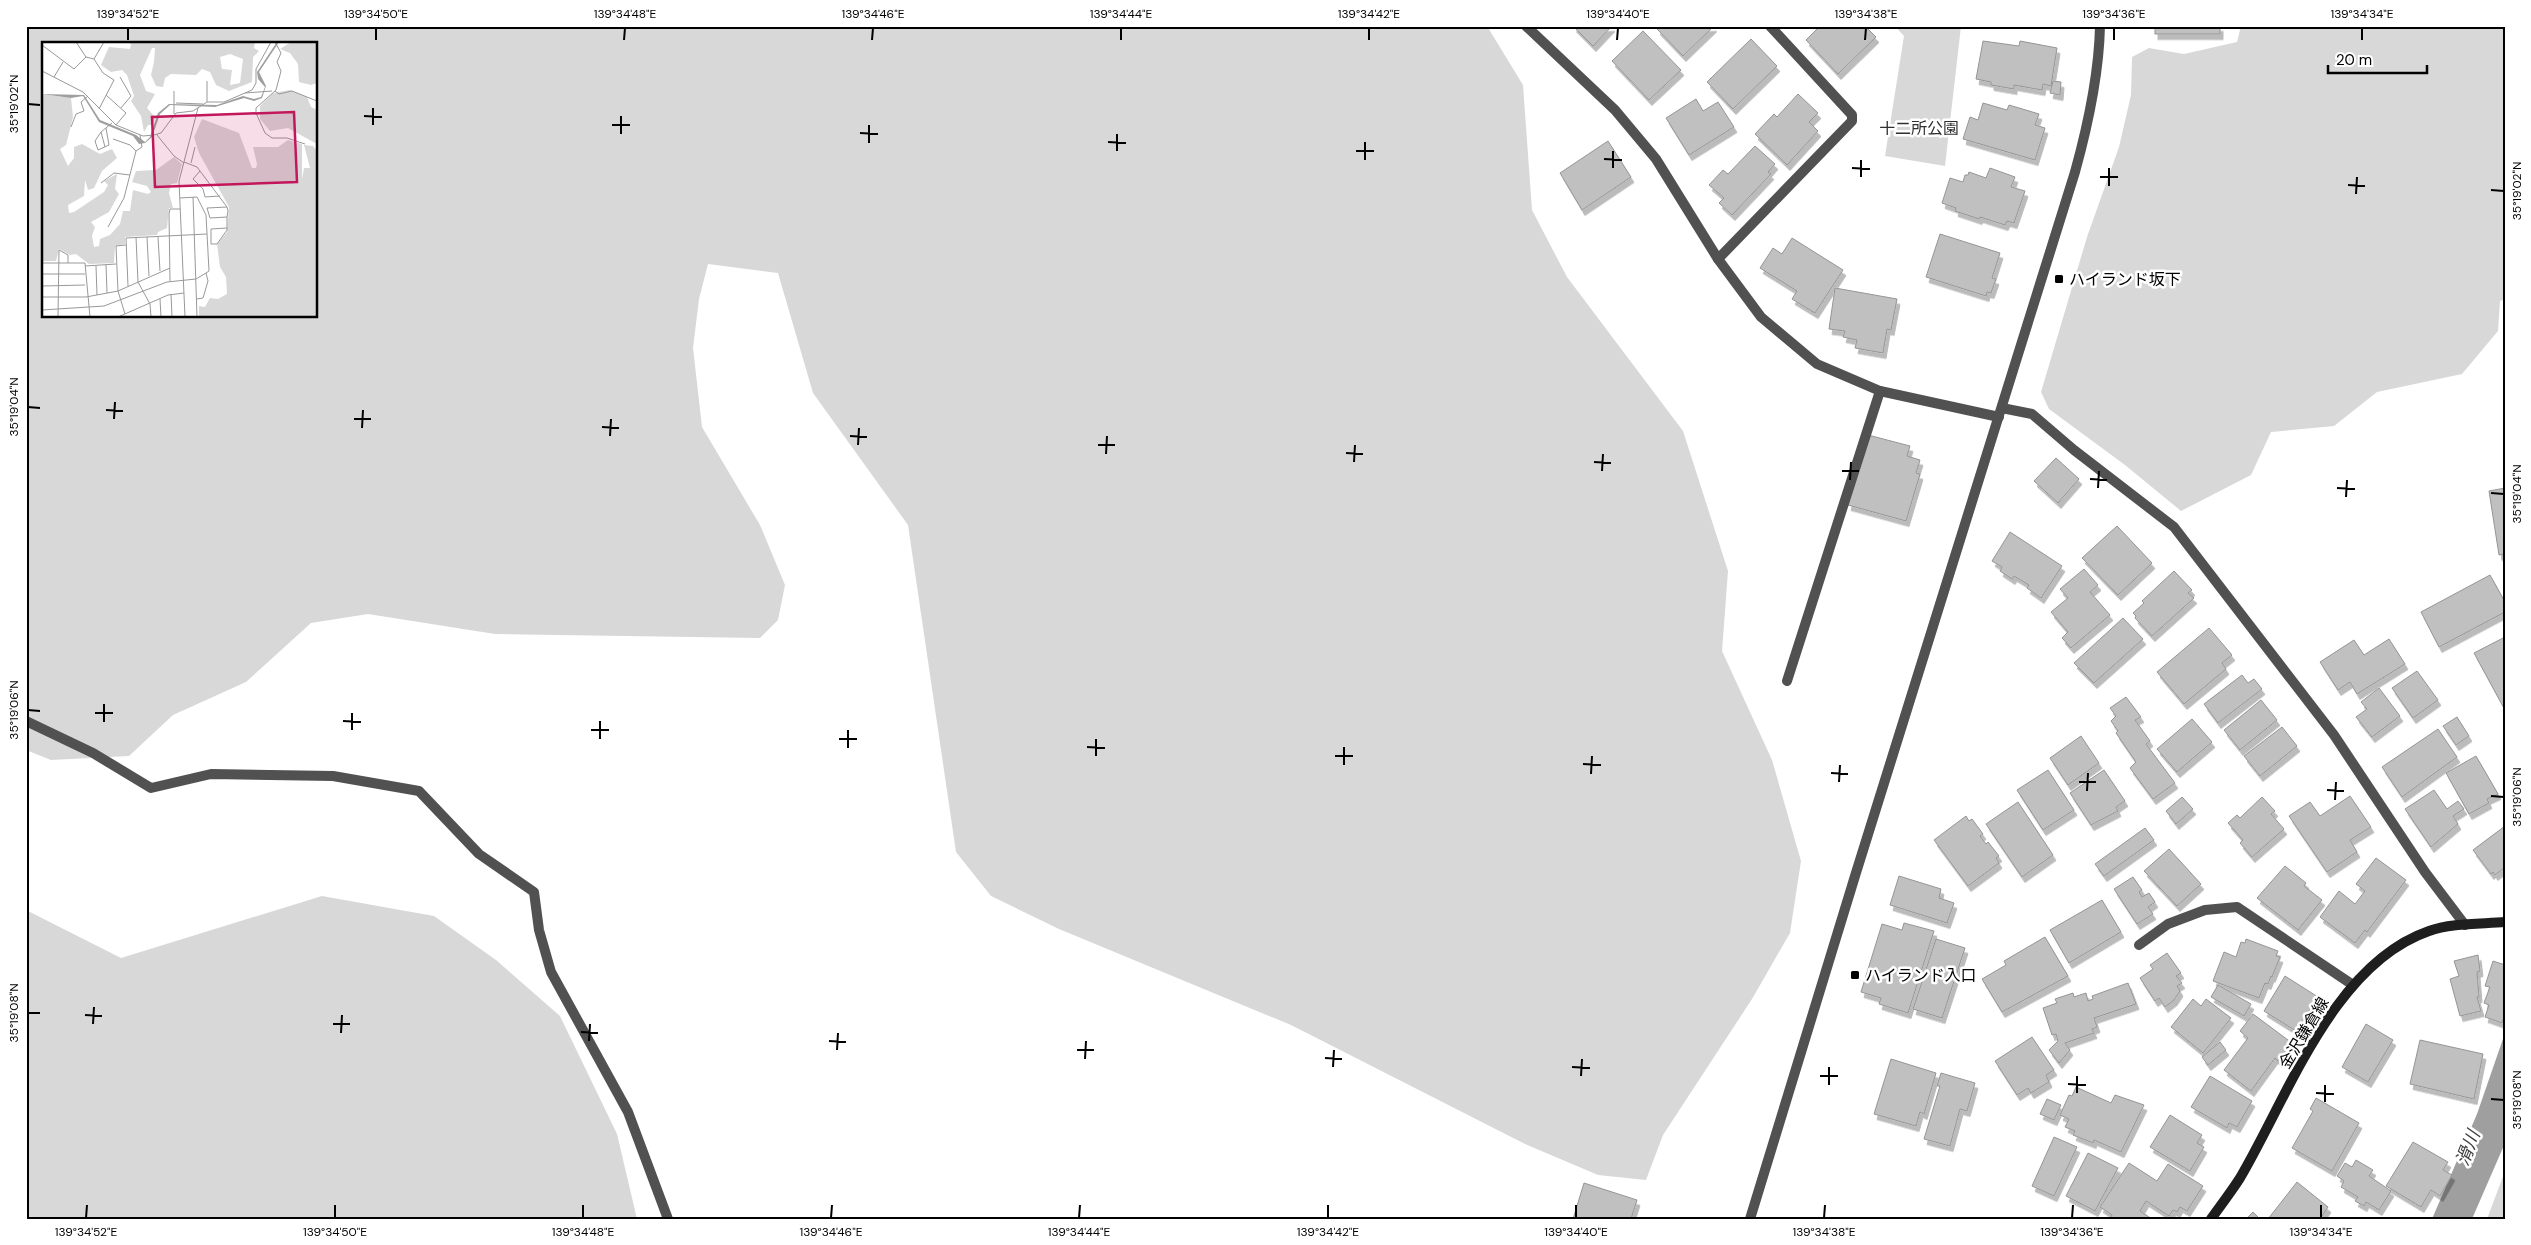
<svg xmlns="http://www.w3.org/2000/svg" width="2531" height="1245" font-family="'DM Sans','Noto Sans JP',sans-serif">
  <style>
    .green { fill: #d8d8d8; fill-rule: evenodd }
    .water { fill: #9f9f9f }
    .building { fill: #c0c0c0; stroke: #959595; filter: url(#shadow) }
    .lines { fill: none; stroke-linecap: round; stroke-linejoin: round }
    .minor { stroke: #515151; stroke-width: 10 }
    .tertiary { stroke: #515151; stroke-width: 10 }
    .secondary { stroke: #1e1e1e; stroke-width: 10 }
    .ticks { fill: none; stroke: #000; stroke-width: 2 }
    .poi-dot { fill: #000; stroke: #fff; stroke-width: 2 }
    .labels { text-anchor: middle; dominant-baseline: central; stroke-width: 5; stroke-linejoin: round; paint-order: stroke }
    .park-label { font-size: 16px; fill: #2f2f2f; stroke: #fff }
    .poi-label { font-size: 16px; fill: #000; stroke: #fff; text-anchor: start }
    .street-label { font-size: 16px; fill: #000; stroke: #fff }
    .water-label { font-size: 18px; font-style: italic; fill: #404040; stroke: #fff }
    .inset-road { fill: none; stroke: #999; stroke-width: 1 }
    .view { fill: #c2185b; fill-opacity: 0.15; stroke: #c2185b; stroke-width: 2.5 }
    .inset-edge { fill: none; stroke: #000; stroke-width: 2.5 }
    .neatline { fill: none; stroke: #000; stroke-width: 2 }
    .ticks-label { font-size: 12px; text-anchor: middle; fill: #000 }
  </style>
  <defs>
    <filter id="shadow"><feDropShadow dx="3" dy="5.5" stdDeviation="0" flood-color="#0004"/></filter>
  </defs>
  <rect width="100%" height="100%" fill="#fff"/>
  <g class="green">
    <path d="M26,26H1487L1523,85L1532,210L1567,277L1683,431L1728,571L1722,651L1772,760L1801,861L1790,933L1752,999L1663,1135L1646,1180L1598,1175L1525,1144L1291,1025L1059,929L991,896L956,852L908,525L813,393L778,273L708,264L699,299L693,348L702,427L760,525L785,585L778,620L760,638L495,634L368,614L311,623L246,682L173,715L129,756L51,760L26,750ZM44,44H316V316H44Z"/>
    <path d="M1895,26H1961L1945,166L1885,156L1904,36Z"/>
    <path d="M2241,26H2505V299L2500,301L2498,331L2462,374L2377,392L2334,426L2271,432L2251,475L2181,511L2125,465L2049,409L2041,392L2087,237L2119,147L2131,95L2132,57L2149,48L2184,54L2237,42Z"/>
    <path d="M322,896L434,916L496,960L560,1016L617,1134L637,1219H26V910L121,958Z"/>
    <path d="M2505,1171V1219H2487Z"/>
  </g>
  <path class="water" d="M2505,1033V1143L2472,1219H2432L2477,1114Z"/>
  <g class="building">
    <path d="M1573,26H1612L1593,46Z"/>
    <path d="M1660,26H1714L1683,56L1657,29Z"/>
    <path d="M1820,26H1865L1876,37L1838,74L1806,40Z"/>
    <rect x="2155" y="26" width="65" height="8"/>
    <path d="M1643,31L1681,70L1649,100L1612,61Z"/>
    <path d="M1751,39L1777,66L1733,109L1707,82Z"/>
    <path d="M1983,41L2019,46L2020,41L2057,48L2051,86L2043,84L2042,90L2014,85V89L1991,85V82L1976,79Z"/>
    <path d="M2053,81L2061,82L2060,95L2050,93Z"/>
    <path d="M1798,94L1818,113L1809,122L1818,131L1787,165L1755,134L1774,114L1777,117Z"/>
    <path d="M1696,99L1703,111L1718,102L1734,127L1689,155L1666,118Z"/>
    <path d="M1983,103L2007,110L2009,105L2039,114L2035,125L2045,128L2035,160L1963,139L1970,117L1978,120Z"/>
    <path d="M1608,141L1631,177L1582,210L1560,173Z"/>
    <path d="M1755,146L1775,164L1768,172L1771,174L1732,215L1719,203L1724,198L1709,185L1723,170L1728,174Z"/>
    <path d="M1990,168L2015,177L2011,187L2025,191L2014,223L2007,221L2005,225L1980,217L1979,219L1955,211L1956,208L1942,203L1950,178L1963,182L1965,175H1968L1969,172L1986,178Z"/>
    <path d="M1940,234L2000,253L1992,278L1996,279L1991,293L1987,292L1986,296L1926,277Z"/>
    <path d="M1792,238L1843,270L1815,313L1792,299L1797,291L1760,268L1773,248L1782,254Z"/>
    <path d="M1835,288L1897,299L1891,330L1887,329L1883,353L1855,348L1857,340L1843,337L1845,331L1829,329Z"/>
    <path d="M1868,435L1910,446L1907,456L1920,460L1916,473L1920,474L1906,521L1848,505Z"/>
    <path d="M2056,458L2079,479L2058,503L2034,481Z"/>
    <path d="M2505,488V554L2499,555L2489,491Z"/>
    <path d="M2117,526L2152,563L2118,595L2082,558Z"/>
    <path d="M2010,532L2062,566L2041,598L2027,588L2029,585L2014,576L2012,579L2000,571L2002,567L1992,561Z"/>
    <path d="M2084,569L2098,585L2090,592L2110,615L2071,648L2062,638L2068,632L2051,612L2068,598L2060,589Z"/>
    <path d="M2174,571L2192,590L2188,593L2194,598L2152,636L2135,618L2136,616L2133,613L2144,603L2142,601Z"/>
    <path d="M2490,575L2505,602V612L2439,647L2421,612Z"/>
    <path d="M2123,618L2143,639L2094,683L2074,663Z"/>
    <path d="M2209,628L2232,655L2222,663L2226,669L2184,704L2157,672Z"/>
    <path d="M2505,637V710L2474,653Z"/>
    <path d="M2389,639L2405,664L2357,694L2350,682L2338,690L2320,662L2354,640L2364,655Z"/>
    <path d="M2417,671L2438,700L2413,718L2392,688Z"/>
    <path d="M2242,675L2248,683L2254,679L2262,689L2218,723L2204,704Z"/>
    <path d="M2379,688L2400,716L2372,737L2356,717L2367,709L2361,702Z"/>
    <path d="M2126,697L2141,717L2135,720L2150,741L2146,744L2175,783L2153,799L2130,768L2136,762L2116,733L2118,731L2111,721L2116,716L2110,708Z"/>
    <path d="M2261,700L2277,720L2240,750L2224,730Z"/>
    <path d="M2457,717L2469,736L2456,745L2443,726Z"/>
    <path d="M2192,719L2212,742L2177,772L2157,749Z"/>
    <path d="M2282,727L2297,746L2260,776L2244,756Z"/>
    <path d="M2438,729L2457,757L2402,797L2382,767Z"/>
    <path d="M2081,736L2099,763L2068,785L2050,758Z"/>
    <path d="M2476,756L2498,794L2487,799L2489,803L2469,814L2446,773Z"/>
    <path d="M2048,770L2074,810L2043,830L2017,790Z"/>
    <path d="M2104,770L2125,801L2116,807L2118,811L2091,825L2070,793Z"/>
    <path d="M2434,790L2447,809L2458,801L2464,809L2453,816L2458,824L2431,847L2405,809Z"/>
    <path d="M2350,796L2371,827L2350,840L2357,852L2327,872L2289,816L2310,802L2320,816Z"/>
    <path d="M2182,797L2193,809L2176,824L2166,811Z"/>
    <path d="M2262,797L2275,811L2271,814L2284,829L2252,857L2240,843L2243,840L2228,823L2237,815L2240,818Z"/>
    <path d="M2018,802L2053,855L2022,877L1986,824Z"/>
    <path d="M1966,816L1969,821L1972,819L1983,834L1980,836L1986,844L1988,842L1999,856L1996,858L1999,863L1968,886L1934,840Z"/>
    <path d="M2505,826V867L2495,875L2493,872L2491,874L2473,850Z"/>
    <path d="M2145,828L2154,840L2104,876L2095,864Z"/>
    <path d="M2169,849L2201,884L2177,906L2144,871Z"/>
    <path d="M2376,858L2406,880L2367,932L2365,930L2355,943L2320,917L2339,891L2355,904L2365,891L2356,884Z"/>
    <path d="M2285,866L2306,883L2304,886L2322,900L2298,930L2257,898Z"/>
    <path d="M1899,876L1941,889L1939,898L1954,903L1947,923L1890,905Z"/>
    <path d="M2133,877L2142,890L2139,892L2142,897L2149,893L2155,902L2148,907L2153,914L2137,924L2114,889Z"/>
    <path d="M2102,900L2121,932L2069,963L2050,930Z"/>
    <path d="M1904,923L1934,931L1908,1013L1879,1004L1881,998L1861,992L1882,924L1902,930Z"/>
    <path d="M2045,937L2068,976L2002,1012L1982,979L2006,965L2004,961Z"/>
    <path d="M1936,939L1965,948L1942,1018L1913,1009Z"/>
    <path d="M2246,939L2278,951L2276,956L2280,957L2272,977L2271,976L2268,984L2265,983L2259,998L2213,981L2224,952L2236,957L2241,942L2245,943Z"/>
    <path d="M2167,953L2181,973L2176,976L2182,983L2177,986L2180,991L2174,1000L2165,1007L2159,998L2155,1001L2140,978L2153,969L2150,965Z"/>
    <path d="M2478,955L2480,971L2477,972L2479,997H2477L2481,1011L2460,1016L2450,979L2459,976L2454,961Z"/>
    <path d="M2493,961L2505,965V1014L2502,1023L2485,1017L2489,1005L2484,1003L2490,987L2485,986Z"/>
    <path d="M2285,976L2318,997L2296,1031L2264,1011Z"/>
    <path d="M2128,983L2136,1004L2094,1018L2097,1027L2092,1029L2094,1033L2065,1043L2070,1050L2059,1063L2049,1050L2058,1041L2056,1034L2052,1035L2043,1008L2057,1003L2055,999L2073,993L2074,997L2086,993L2088,1001L2093,999L2092,996Z"/>
    <path d="M2218,985L2251,1004L2244,1016L2211,997Z"/>
    <path d="M2193,999L2201,1006L2206,999L2231,1018L2203,1053L2171,1027Z"/>
    <path d="M2253,1014L2292,1043L2278,1061L2275,1058L2251,1091L2224,1070L2248,1038L2240,1031Z"/>
    <path d="M2366,1024L2393,1040L2368,1082L2342,1067Z"/>
    <path d="M2032,1037L2054,1070L2046,1075L2049,1082L2031,1093L2028,1088L2017,1095L1995,1061Z"/>
    <path d="M2420,1040L2483,1054L2474,1099L2410,1084Z"/>
    <path d="M2220,1042L2226,1050L2208,1065L2202,1057Z"/>
    <path d="M1891,1059L1936,1073L1924,1114L1920,1112L1916,1126L1874,1114Z"/>
    <path d="M1941,1073L1975,1083L1967,1111L1960,1109L1950,1146L1924,1139L1940,1086H1937Z"/>
    <path d="M2210,1076L2252,1101L2237,1127L2229,1123L2227,1128L2191,1107Z"/>
    <path d="M2076,1087L2111,1103L2115,1095L2144,1105L2121,1152L2094,1140L2093,1143L2073,1135L2075,1131L2065,1127L2069,1119L2060,1115L2069,1095L2072,1096Z"/>
    <path d="M2316,1098L2359,1123L2332,1171L2292,1148L2313,1111L2310,1109Z"/>
    <path d="M2047,1099L2061,1105L2054,1120L2040,1114Z"/>
    <path d="M2170,1115L2202,1135L2197,1143L2204,1147L2190,1171L2150,1147Z"/>
    <path d="M2054,1137L2077,1147L2054,1196L2032,1186Z"/>
    <path d="M2413,1142L2448,1162L2443,1170L2452,1175L2440,1196L2431,1190L2421,1207L2386,1186Z"/>
    <path d="M2088,1153L2118,1168L2095,1211L2066,1196Z"/>
    <path d="M2356,1160L2373,1170L2369,1176L2391,1191L2379,1210L2366,1202L2364,1206L2355,1201L2358,1197L2341,1187L2344,1181L2337,1176L2345,1163L2352,1167Z"/>
    <path d="M2129,1163L2157,1181L2168,1164L2203,1186L2187,1211L2180,1207L2177,1212L2173,1210L2169,1216L2146,1201L2140,1211L2152,1219H2110L2112,1215L2100,1207Z"/>
    <path d="M2297,1182L2328,1207L2320,1219H2268Z"/>
    <path d="M1584,1183L1637,1200L1631,1219H1573Z"/>
    <path d="M2253,1212L2260,1219H2246Z"/>
  </g>
  <g class="lines">
    <g class="minor">
      <path d="M1526,26L1615,110L1656,159L1718,259L1761,317L1817,364L1880,391L1999,417"/>
      <path d="M1718,259L1852,121V115L1770,26"/>
      <path d="M2002,408L2032,414L2074,450L2174,527L2334,735L2425,872L2465,925"/>
      <path d="M1787,681L1880,391"/>
      <path d="M26,721L93,753L151,788L211,774L333,776L419,791L479,854L534,892L539,930L551,972L628,1112L668,1219"/>
      <path d="M2139,945L2168,924L2205,910L2237,907L2353,985"/>
    </g>
    <path class="tertiary" d="M1750,1219L1855,876L2075,172C2088,125 2099,76 2100,26"/>
    <path class="secondary" d="M2211,1219C2221,1205 2231,1192 2240,1178C2288,1097 2333,964 2429,931C2450,923 2482,924 2505,922"/>
  </g>
  <path class="ticks" d="M128,40V28M376,40V28M624,40L625,28M872,40L873,28M1121,40V28M1369,40V28M1617,40L1618,28M1865,40L1866,28M2114,40V28M2362,40V28M28,104L40,105M364,116L382,117M373,125V108M612,125H630M860,133L878,134M621,134V116M1108,142L1126,143M869,143V125M1117,151V134M1356,151H1374M1604,159L1622,160M1365,160V142M1613,168V151M1852,168L1870,169M1861,177V160M2100,177H2118M2348,185L2365,186M2109,186V168M2491,190L2504,191M2356,194L2357,177M28,407L40,408M106,410L123,411M114,419L115,402M354,419H371M602,427L619,428M362,428L363,410M610,436L611,419M850,436L867,437M858,445L859,428M1098,445H1115M1346,453L1363,454M1106,454L1107,436M1354,462L1355,445M1594,462L1611,463M1602,471L1603,454M1842,471H1859M2090,479L2107,480M1850,480L1851,462M2098,488L2099,471M2337,488L2355,489M2491,493L2504,494M2346,497L2347,480M28,710L40,711M95,713H113M343,721L361,722M104,722V704M352,730V713M591,730H609M600,739V721M839,739H857M1087,747L1105,748M848,748V730M1096,756V739M1335,756H1353M1583,764L1601,765M1344,765V747M1831,773L1848,774M1591,774L1592,756M1839,782L1840,765M2079,782H2096M2327,790L2344,791M2087,791L2088,773M2491,796L2504,797M2335,800L2336,782M28,1013H40M85,1015L102,1016M93,1024L94,1007M333,1024H350M581,1032L598,1033M341,1033L342,1015M589,1041L590,1024M829,1041L846,1042M837,1050L838,1033M1077,1050H1094M1325,1058L1342,1059M1085,1059L1086,1041M1333,1067L1334,1050M1572,1067L1590,1068M1581,1076L1582,1059M1820,1076H1838M2068,1084L2086,1085M1829,1085V1067M2077,1093V1076M2316,1093L2334,1094M2491,1099L2504,1100M2325,1102V1085M86,1218L87,1205M335,1218V1205M583,1218V1205M831,1218L832,1205M1079,1218L1080,1205M1328,1218V1205M1576,1218V1205M1824,1218L1825,1205M2072,1218L2073,1205M2321,1218V1205"/>
  <g class="poi-dot">
    <rect x="2054" y="274" width="10" height="10" rx="2.5"/>
    <rect x="1850" y="970" width="10" height="10" rx="2.5"/>
  </g>
  <g class="labels">
    <g class="park-label">
      <text x="1919" y="128">十二所公園</text>
    </g>
    <g class="poi-label">
      <text x="2069" y="279">ハイランド坂下</text>
      <text x="1865" y="975">ハイランド入口</text>
    </g>
    <g class="street-label">
      <text transform="translate(2304 1033) rotate(-59)">金沢鎌倉線</text>
    </g>
    <g class="water-label">
      <text transform="translate(2468 1148) rotate(-69)">滑川</text>
    </g>
  </g>
  <g transform="translate(42 42)">
    <rect width="275" height="275" fill="#fff"/>
    <path d="M84,0H213L212,6L217,9L211,15L210,40L187,49L174,43L168,30L160,27L154,33L129,32L123,36L121,45L114,44L109,33L112,20L113,6H110L98,33L104,49L113,52L105,66L113,75L111,83H106L102,90L99,74L89,59L92,54L85,33L80,28L69,30L59,23L67,5L88,7L89,2ZM188,12L201,17L198,41L188,43L190,28L180,27L178,15ZM249,0H275V41L269,43L257,40L256,22L248,11L238,7ZM248,48L265,55L269,65L275,68V102L246,86L228,89L218,77V64L231,51ZM0,52L29,56L31,75L24,103L18,107L26,124L32,116V105L40,102L58,112L70,107L75,116L60,129L52,146L46,148L43,138L42,154L26,163L27,171L32,170L62,150L66,143L62,139L75,132L73,147L77,152L67,170L49,180L53,185L50,194L52,205L57,204L58,197L68,193L78,182L81,169H88L91,148L106,152L109,150L105,144L90,140L94,129L114,128L132,115L140,122L135,141L129,142L127,151L131,166H127L125,186L116,190L115,193L83,195V202L73,204L72,221L47,222L34,212L28,213L17,207L14,219H0ZM160,77L197,91L210,126H214L215,122L211,105H236L246,98L260,102V137L262,126H268L262,103L271,104L275,109V275H157V264L163,265L168,256L176,257L185,252L184,235L178,225L175,202L185,190L187,165L157,111L152,95Z" fill="#d8d8d8" fill-rule="evenodd"/>
    <path d="M235,0H237L217,30L224,44L220,56L212,59L202,56L173,65L128,63L118,72L110,95L103,101L97,102L91,94L57,80L41,54L29,56L0,52L42,53L58,78L94,93L103,100L108,95L116,71L127,62L175,63L201,54L212,57L219,55L223,45L216,37L215,30Z" fill="#9f9f9f"/>
    <path class="inset-road" d="M34,0L44,15M233,0L239,11L235,20L239,29L234,48L214,66V71L223,91L230,96H245L263,102M0,3L32,27L44,15L52,17L61,31L72,38L57,67M52,17L62,0M0,29L41,50L74,83L101,94L112,93L119,91L134,71L151,69L165,60H182L210,48L214,41V27L229,0M12,35L21,20M78,35L89,54L79,66M165,39V60M233,49L237,52L250,49L275,59M203,51L230,49M64,53L84,71L74,83M134,61L161,62M132,72V49M29,85L34,72L42,69L39,60L46,54M64,86L67,103L56,108L53,99L59,90L70,81M59,90L63,105M115,93L132,114L142,121M71,97L88,103L94,109M142,120L155,125L185,165L186,169L185,175V188L175,202H169V187L185,186M149,121L153,105M158,129L151,137L161,147L163,155L178,154M59,141L72,131L88,133M151,155L155,275M185,175L168,176L165,166L185,165M66,185L82,156L94,109L100,105L98,93M94,195L96,240L108,262L109,275M105,195L107,234M116,195L118,229M0,221H43L48,275M64,223L65,251M43,224L74,222M54,224L55,253M0,232H43M128,239L127,172L128,167H138M0,244L43,243M86,244L84,196L165,192M129,252L130,275M0,255H44L76,249L128,226M118,257L119,275M155,257L161,256L166,239L164,231M0,268L62,264L125,240L154,237L164,231L167,229L164,173L155,155L138,156M83,272L76,249L74,204L84,203M16,275L17,208L26,213V221M76,275L126,253L142,251M143,275L137,139L156,66"/>
    <path class="view" d="M252,70L255,140L113,145L110,75Z"/>
    <rect width="275" height="275" class="inset-edge"/>
  </g>
  <rect width="2531" height="1245" fill="none" stroke="#ffffff" stroke-width="55"/>
  <path d="M2328 65v8h99v-8" fill="none" stroke="#000000" stroke-width="2.5"/>
  <text x="2336" y="65" font-size="15" fill="#000000" stroke="#ffffff" stroke-width="4" paint-order="stroke">20 m</text>
  <rect x="28" y="28" width="2476" height="1190" class="neatline"/>
  <g class="ticks-label">
    <text x="128" y="18">139°34'52"E</text>
    <text x="376" y="18">139°34'50"E</text>
    <text x="625" y="18">139°34'48"E</text>
    <text x="873" y="18">139°34'46"E</text>
    <text x="1121" y="18">139°34'44"E</text>
    <text x="1369" y="18">139°34'42"E</text>
    <text x="1618" y="18">139°34'40"E</text>
    <text x="1866" y="18">139°34'38"E</text>
    <text x="2114" y="18">139°34'36"E</text>
    <text x="2362" y="18">139°34'34"E</text>
    <text transform="translate(14 104) rotate(-90)" y="4">35°19'02"N</text>
    <text transform="translate(2517 191) rotate(-90)" y="4">35°19'02"N</text>
    <text transform="translate(14 407) rotate(-90)" y="4">35°19'04"N</text>
    <text transform="translate(2517 494) rotate(-90)" y="4">35°19'04"N</text>
    <text transform="translate(14 710) rotate(-90)" y="4">35°19'06"N</text>
    <text transform="translate(2517 797) rotate(-90)" y="4">35°19'06"N</text>
    <text transform="translate(14 1013) rotate(-90)" y="4">35°19'08"N</text>
    <text transform="translate(2517 1100) rotate(-90)" y="4">35°19'08"N</text>
    <text x="86" y="1236">139°34'52"E</text>
    <text x="335" y="1236">139°34'50"E</text>
    <text x="583" y="1236">139°34'48"E</text>
    <text x="831" y="1236">139°34'46"E</text>
    <text x="1079" y="1236">139°34'44"E</text>
    <text x="1328" y="1236">139°34'42"E</text>
    <text x="1576" y="1236">139°34'40"E</text>
    <text x="1824" y="1236">139°34'38"E</text>
    <text x="2072" y="1236">139°34'36"E</text>
    <text x="2321" y="1236">139°34'34"E</text>
  </g>
</svg>
